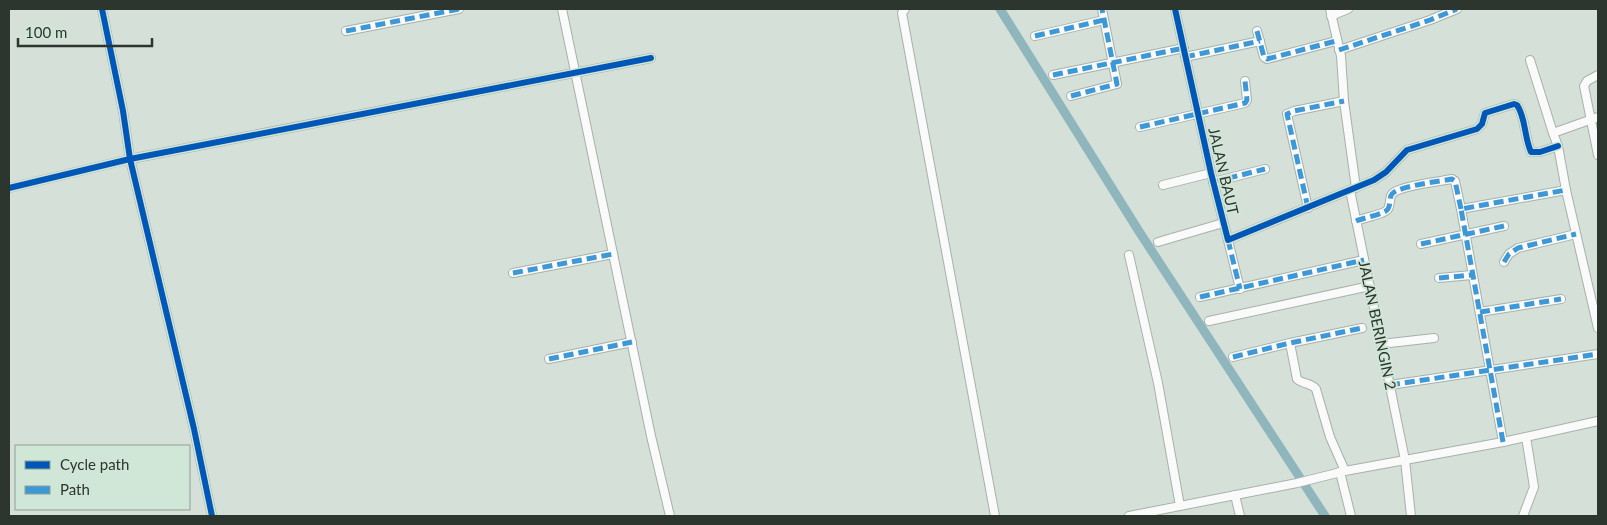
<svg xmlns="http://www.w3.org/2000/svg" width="1607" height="525" font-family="Lato,sans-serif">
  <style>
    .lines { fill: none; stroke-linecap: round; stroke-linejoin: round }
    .canal { stroke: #90b6bd; stroke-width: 9 }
    .street-casing { stroke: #a7b1aa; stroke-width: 10 }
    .street { stroke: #f9faf9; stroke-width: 8 }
    .quiet { stroke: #3c98d7; stroke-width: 5; stroke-dasharray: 10 5; stroke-linecap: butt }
    .cycleway-casing { stroke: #d0e6d6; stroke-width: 9 }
    .cycleway { stroke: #0057b8; stroke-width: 6 }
    .labels { text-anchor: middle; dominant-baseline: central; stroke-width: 4; stroke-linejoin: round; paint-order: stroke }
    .street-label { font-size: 15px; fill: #2d352f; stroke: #d0e6d6 }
  </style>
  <rect width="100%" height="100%" fill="#d5e1d8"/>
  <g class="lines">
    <path class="canal" d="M1000,9L1140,233L1325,516"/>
    <g class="street-casing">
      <g id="street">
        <path d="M102,9L123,111L130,159L194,429L212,516"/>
        <path d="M562,9L651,436L670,516"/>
        <path d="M905,9L902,13L995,516"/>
        <path d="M1175,9L1211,173L1228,240L1374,180L1386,172L1407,150L1477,129L1482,124L1485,113L1514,104L1517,105C1526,118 1524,137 1531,152H1540L1558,146"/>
        <path d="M1330,9L1341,56L1344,101L1356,188"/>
        <path d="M1331,16L1348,9"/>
        <path d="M346,31L459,9"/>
        <path d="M1257,31L1264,57L1267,59L1336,41"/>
        <path d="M1035,36L1104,20"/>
        <path d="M1339,50L1430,20L1457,9"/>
        <path d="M1185,57L1260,41"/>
        <path d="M1530,60L1553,133"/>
        <path d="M1053,75L1184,48"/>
        <path d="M1598,75L1587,81L1584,86L1598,155"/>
        <path d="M1071,96L1117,84L1102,9"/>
        <path d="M1598,117L1553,133L1558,146L1566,190L1598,328"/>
        <path d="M1140,127L1245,103L1247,100L1245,81"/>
        <path d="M1213,182L1265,169"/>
        <path d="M1163,185L1211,173"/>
        <path d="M9,188L130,159L651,58"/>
        <path d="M1350,190L1405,460L1411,516"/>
        <path d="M1308,208L1287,114L1294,111L1344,101"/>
        <path d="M1356,221C1363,218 1385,214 1388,209C1391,204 1389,197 1392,194C1398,186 1442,181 1452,179L1455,181L1461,209"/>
        <path d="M1228,240L1240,289"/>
        <path d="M1158,242L1223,223"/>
        <path d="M1421,244L1504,226"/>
        <path d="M1129,255L1158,383L1180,506"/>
        <path d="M1504,262L1509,254L1518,248L1576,234"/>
        <path d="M513,273L613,254"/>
        <path d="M1439,278L1472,275"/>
        <path d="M1200,297L1364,260"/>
        <path d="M1480,312L1561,299"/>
        <path d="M1209,321L1370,286"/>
        <path d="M1290,343L1297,379C1302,384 1312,383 1316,389L1330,437L1345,471"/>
        <path d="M1381,344L1434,338"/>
        <path d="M1233,357L1290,343L1362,328"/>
        <path d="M549,359L632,342"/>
        <path d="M1390,385L1598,354"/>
        <path d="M1503,442L1461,209L1566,190"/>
        <path d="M1340,472L1351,516"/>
        <path d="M1235,495L1240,516"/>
        <path d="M1129,516L1297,483L1345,471L1503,442L1598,421"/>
        <path d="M1523,516L1534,487L1526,437"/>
      </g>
    </g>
    <use href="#street" class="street"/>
    <g class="quiet">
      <path d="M346,31L459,9"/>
      <path d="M1257,31L1264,57L1267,59L1336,41"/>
      <path d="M1035,36L1104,20"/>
      <path d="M1339,50L1430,20L1457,9"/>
      <path d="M1185,57L1260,41"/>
      <path d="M1053,75L1184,48"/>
      <path d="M1071,96L1117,84L1102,9"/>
      <path d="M1140,127L1245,103L1247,100L1245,81"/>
      <path d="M1213,182L1265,169"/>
      <path d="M1308,208L1287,114L1294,111L1344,101"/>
      <path d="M1356,221C1363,218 1385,214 1388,209C1391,204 1389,197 1392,194C1398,186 1442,181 1452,179L1455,181L1461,209"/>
      <path d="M1228,240L1240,289"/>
      <path d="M1421,244L1504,226"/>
      <path d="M1504,262L1509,254L1518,248L1576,234"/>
      <path d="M513,273L613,254"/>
      <path d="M1439,278L1472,275"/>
      <path d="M1200,297L1364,260"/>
      <path d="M1480,312L1561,299"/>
      <path d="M1233,357L1290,343L1362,328"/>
      <path d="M549,359L632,342"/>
      <path d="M1390,385L1598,354"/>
      <path d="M1503,442L1461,209L1566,190"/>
    </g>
    <g class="cycleway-casing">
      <g id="cycleway">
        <path d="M102,9L123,111L130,159L194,429L212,516"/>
        <path d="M1175,9L1211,173L1228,240L1374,180L1386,172L1407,150L1477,129L1482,124L1485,113L1514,104L1517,105C1526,118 1524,137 1531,152H1540L1558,146"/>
        <path d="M9,188L130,159L651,58"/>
      </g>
    </g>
    <use href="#cycleway" class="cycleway"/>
  </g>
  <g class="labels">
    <g class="street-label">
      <text transform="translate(1224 171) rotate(77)">JALAN BAUT</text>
      <text transform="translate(1378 325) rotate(78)">JALAN BERINGIN 2</text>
    </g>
  </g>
  <rect width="1607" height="525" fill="none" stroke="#2d352f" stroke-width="20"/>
  <rect x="15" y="445" width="175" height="65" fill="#d0e6d6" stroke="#8f9f93"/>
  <rect x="25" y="461" width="25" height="8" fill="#0057b8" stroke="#8f9f93"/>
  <text x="60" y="470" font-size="15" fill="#2d352f">Cycle path</text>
  <rect x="25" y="486" width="25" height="8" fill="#3c98d7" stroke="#8f9f93"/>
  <text x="60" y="495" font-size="15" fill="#2d352f">Path</text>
  <path d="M18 38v8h134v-8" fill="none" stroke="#2d352f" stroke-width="2.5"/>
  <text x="25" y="38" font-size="15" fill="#2d352f" stroke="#d0e6d6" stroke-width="4" paint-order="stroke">100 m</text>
</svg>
